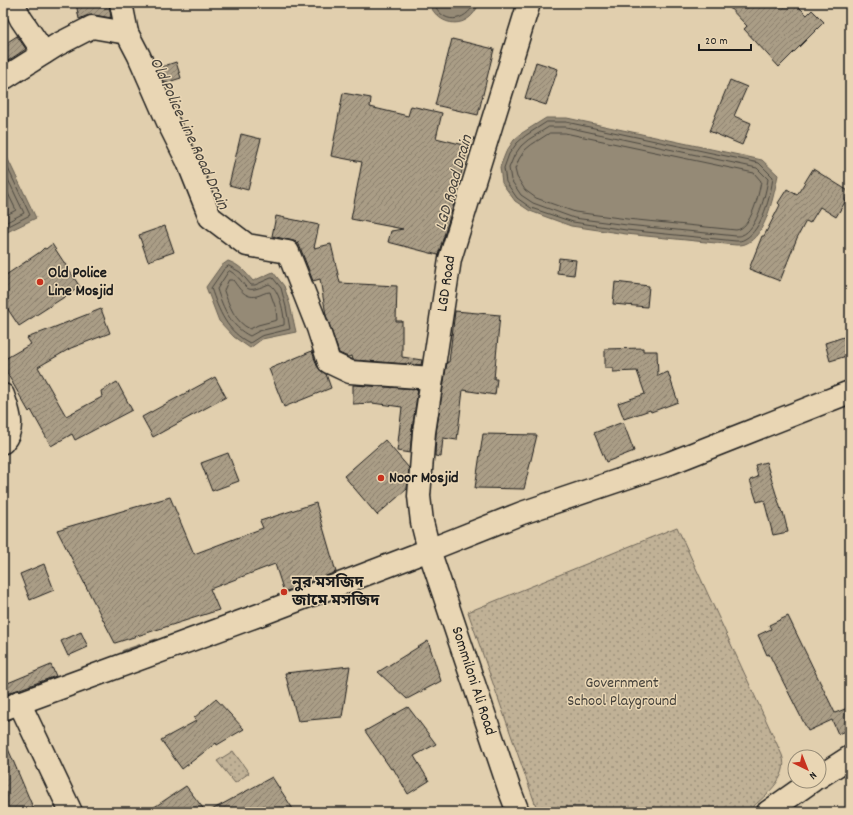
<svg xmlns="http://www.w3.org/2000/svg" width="853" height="815" font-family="Dekko,'Noto Sans Bengali',sans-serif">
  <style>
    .grass { fill: url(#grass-dots); stroke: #6e6659 }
    .water { fill: #958a76; stroke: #655e52 }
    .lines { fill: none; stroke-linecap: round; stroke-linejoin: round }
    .shore { stroke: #4c4840; stroke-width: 1 }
    .stream { stroke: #655e52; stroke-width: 5 }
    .building { fill: url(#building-hatch); stroke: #1c1c1c }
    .minor-casing { stroke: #1c1c1c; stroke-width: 25 }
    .major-casing { stroke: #1c1c1c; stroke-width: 25 }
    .minor { stroke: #e9d6b4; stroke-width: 22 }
    .major { stroke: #e9d6b4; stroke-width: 22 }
    .poi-dot { fill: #c8321e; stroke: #e9d6b4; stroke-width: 1.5 }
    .labels { text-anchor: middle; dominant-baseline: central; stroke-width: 3; stroke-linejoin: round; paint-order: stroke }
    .poi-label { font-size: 16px; font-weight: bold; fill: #1c1c1c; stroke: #e9d6b4; text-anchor: start }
    .street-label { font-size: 16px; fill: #1c1c1c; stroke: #e9d6b4 }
    .park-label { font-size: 16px; fill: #45413a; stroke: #e9d6b4 }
    .water-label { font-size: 17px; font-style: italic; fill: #46423c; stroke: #e9d6b4 }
  </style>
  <defs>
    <pattern id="grass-dots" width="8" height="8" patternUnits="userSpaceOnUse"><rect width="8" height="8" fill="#c0b196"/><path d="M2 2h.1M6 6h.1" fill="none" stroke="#9b8f7a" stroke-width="1.8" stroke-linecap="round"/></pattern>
    <pattern id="building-hatch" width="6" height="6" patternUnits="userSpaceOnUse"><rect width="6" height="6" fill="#aa9d86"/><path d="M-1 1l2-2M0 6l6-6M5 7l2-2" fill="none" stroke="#8a7f6d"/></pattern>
  </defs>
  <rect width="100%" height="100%" fill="#e1cfae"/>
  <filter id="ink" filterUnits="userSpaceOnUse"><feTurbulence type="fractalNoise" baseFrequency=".025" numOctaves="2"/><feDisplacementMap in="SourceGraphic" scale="8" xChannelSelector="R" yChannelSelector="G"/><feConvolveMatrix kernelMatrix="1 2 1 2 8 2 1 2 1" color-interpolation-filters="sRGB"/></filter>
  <g filter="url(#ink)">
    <g class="grass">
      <path d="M677,527L782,755C791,778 762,798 747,812H538L468,612Z"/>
      <path d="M233,751L249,773L235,783L217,761Z"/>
    </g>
    <g class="water">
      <path d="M429,3H479C470,30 439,29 429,3Z"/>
      <path d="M546,118H567L762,160L778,175C774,194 766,237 745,244C743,245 738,245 736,245L626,234L571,226L530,211L515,201L502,183L500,167L506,152L514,140L522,133Z"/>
      <path d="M3,149L36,218L3,234Z"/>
      <path d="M228,261C240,265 245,272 253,281L273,272L284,286L290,305L296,332L262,339L250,348L234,337L219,321L206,287L221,266Z"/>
    </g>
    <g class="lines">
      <g class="shore">
        <path d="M434,3C442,25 465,23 475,3"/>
        <path d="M547,122H566L759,163L773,177C771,195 762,230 745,239C742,241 739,241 736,241L626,230L573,222L531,208L517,198L506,182L504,168L509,154L517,143L525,136Z"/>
        <path d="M549,127H566L757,168L768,179C766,193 757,230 742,235C742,236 737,236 736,236L627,225L574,218L533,203L521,195L511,180L509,168L514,156L521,146L528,140Z"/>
        <path d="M550,133H565L754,173L761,181C759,194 751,229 736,230L627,219L575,212L536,198L525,190L517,177L515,169L519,159L525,150L531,145Z"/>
        <path d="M3,158L30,215L3,229"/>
        <path d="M3,169L24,213L3,224"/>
        <path d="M3,183L16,210L3,217"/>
        <path d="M229,266L240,272L251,285H255L271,278H273L281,288L286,307L290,329L261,336L250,343C227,332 219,311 211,288L224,269Z"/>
        <path d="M230,271C251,284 239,297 269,284C279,288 285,315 284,325L259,331L250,336C231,327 223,308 217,289L228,272Z"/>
        <path d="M229,280H233C239,288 245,299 257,296C261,295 265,292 270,292L276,309L277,320L258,325L250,329C235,322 229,305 224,291Z"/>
      </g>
      <path class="stream" d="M124,652L156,641"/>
    </g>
    <g class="building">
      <path d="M76,3H109L111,18L94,15L86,16L79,19Z"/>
      <path d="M725,3H795L807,15L812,10L824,22L779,67L744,29L747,26Z"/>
      <path d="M17,36L26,49L3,64V45Z"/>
      <path d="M452,39L494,49L478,115L435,105Z"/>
      <path d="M176,62L181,78L165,83L158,68Z"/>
      <path d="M536,62L558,69L546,105L525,98Z"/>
      <path d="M730,80L747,87L734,116L751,123L742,145L709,131Z"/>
      <path d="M343,93L371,98L370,107L408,116L411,106L442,113L436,138L468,146L453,207L438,255L388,242L391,231L403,229L351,219L362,162L331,156Z"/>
      <path d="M241,134L261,139L248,190L229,185Z"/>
      <path d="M813,169L850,192V194L836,217L820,207L810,223L806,221L797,238L780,281L749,269L762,236H764L780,205L778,203L787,189L797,195Z"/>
      <path d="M276,216L319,225L314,248L331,244L340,283L397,286L396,321H402V357L422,360L421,365L353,360L352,356L348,357L339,353L326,315L320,279L313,281L298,242L272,236Z"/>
      <path d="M165,226L174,252L148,261L139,235Z"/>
      <path d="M52,244L80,287L19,326L3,302V277L40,252L44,248L46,249Z"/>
      <path d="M559,258L576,260L574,275L557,273Z"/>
      <path d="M615,282L649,286L647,307L613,304Z"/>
      <path d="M101,309L110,333L71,348L38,367L66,416L102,397L101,391L117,382L132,410L75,440L72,434L51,446L31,410L29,412L3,366V360L31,344L27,338Z"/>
      <path d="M455,311L500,315L494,379H497L495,395L463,390L457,440L443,438L441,457L435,456L436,433L447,362H449Z"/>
      <path d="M850,335V355L830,361L825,343Z"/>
      <path d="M643,348V351H657L658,376L668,372L678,402L651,412L650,410L624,419L618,403L645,394L637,371L613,372V368H605V349Z"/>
      <path d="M312,351L317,366L320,370L326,374L331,388L284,407L269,369Z"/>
      <path d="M215,377L226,397L153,437L142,417Z"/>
      <path d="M353,385L418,389L412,430L410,453L397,451L402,407L372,403L353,404Z"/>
      <path d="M623,422L634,451L606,462L594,433Z"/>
      <path d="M483,434L537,435L524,489L475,488Z"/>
      <path d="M385,440L409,468L407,489L377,515L344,476Z"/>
      <path d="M228,453L239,481L212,491L201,463Z"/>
      <path d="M766,462L782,513L783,512L788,532L773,535L764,500L757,502L750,480L758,477L755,465Z"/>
      <path d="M170,497L194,554L263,528L260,521L316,503L336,572L284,592L275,564L210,589L219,610L115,643L57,530Z"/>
      <path d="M44,564L54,590L30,600L20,574Z"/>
      <path d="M788,616L835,713L850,707V729L838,734L832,720L808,731L769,654L767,655L758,635L771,629L769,625Z"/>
      <path d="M81,632L88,647L68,656L61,641Z"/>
      <path d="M428,641L441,681L407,699L378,672Z"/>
      <path d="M51,665L56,676L6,694L3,685Z"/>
      <path d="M350,666L342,717L298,721L285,673Z"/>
      <path d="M216,699L244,729L217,745L216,743L182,769L161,740L196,721L194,718Z"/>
      <path d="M408,707L436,744L414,756L429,781L408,794L393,768L391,769L365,731Z"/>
      <path d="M3,737L35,812H3Z"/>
      <path d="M272,777L295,812H208Z"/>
      <path d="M186,786L206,812H147Z"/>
    </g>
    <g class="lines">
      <g class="minor-casing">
        <g id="minor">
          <path d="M13,3L21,19L44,53"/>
          <path d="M121,3L127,33"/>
          <path d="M3,79L57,45L92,27L127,33L139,56L168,122L188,162L210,217L247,245L288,252L318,328L329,362L350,372L432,378"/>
          <path d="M3,395C8,411 16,427 3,442"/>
          <path d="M19,702L71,812"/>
          <path d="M819,777L850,757"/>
          <path d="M518,812L510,791L429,550L522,513L670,463L850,392"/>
          <path d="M768,812L812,781"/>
        </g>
      </g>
      <g class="major-casing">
        <g id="major">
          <path id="s1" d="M3,709L259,615L429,550L422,522L419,496L424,432L450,259L529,3"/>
        </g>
      </g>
      <use href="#minor" class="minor"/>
      <use href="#major" class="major"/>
    </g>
  </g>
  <g class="poi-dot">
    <circle cx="40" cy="282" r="4"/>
    <circle cx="381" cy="478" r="4"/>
    <circle cx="284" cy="592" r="4"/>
  </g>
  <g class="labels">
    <g class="poi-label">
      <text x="48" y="273">Old Police<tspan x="48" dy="18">Line Mosjid</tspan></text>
      <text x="389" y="478">Noor Mosjid</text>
      <text x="292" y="583">নুর মসজিদ<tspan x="292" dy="18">জামে মসজিদ</tspan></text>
    </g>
    <g class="street-label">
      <text stroke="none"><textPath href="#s1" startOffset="724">LGD Road</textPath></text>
      <text transform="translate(473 681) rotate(72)">Sommiloni Ali Road</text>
    </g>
    <g class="park-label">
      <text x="622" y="683">Government<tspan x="622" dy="18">School Playground</tspan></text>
    </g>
    <g class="water-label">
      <text transform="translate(188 134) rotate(65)">Old Police Line Road Drain</text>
      <text transform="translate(455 183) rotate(-74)">LGD Road Drain</text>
    </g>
  </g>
  <rect width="853" height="815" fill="none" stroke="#e9d6b4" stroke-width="16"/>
  <rect x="8" y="8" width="837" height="799" fill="none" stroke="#1c1c1c" stroke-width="1.5" filter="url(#ink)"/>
  <g transform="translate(807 769) rotate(137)"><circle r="19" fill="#e9d6b4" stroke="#978c77"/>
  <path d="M0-3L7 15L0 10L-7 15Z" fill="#c8321e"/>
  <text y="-6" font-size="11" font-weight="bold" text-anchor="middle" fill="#1c1c1c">N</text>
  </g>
  <path d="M699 44v6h52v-6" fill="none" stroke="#1c1c1c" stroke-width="2"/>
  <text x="705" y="44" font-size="12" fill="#1c1c1c" stroke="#e9d6b4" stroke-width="3" paint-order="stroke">20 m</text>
</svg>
